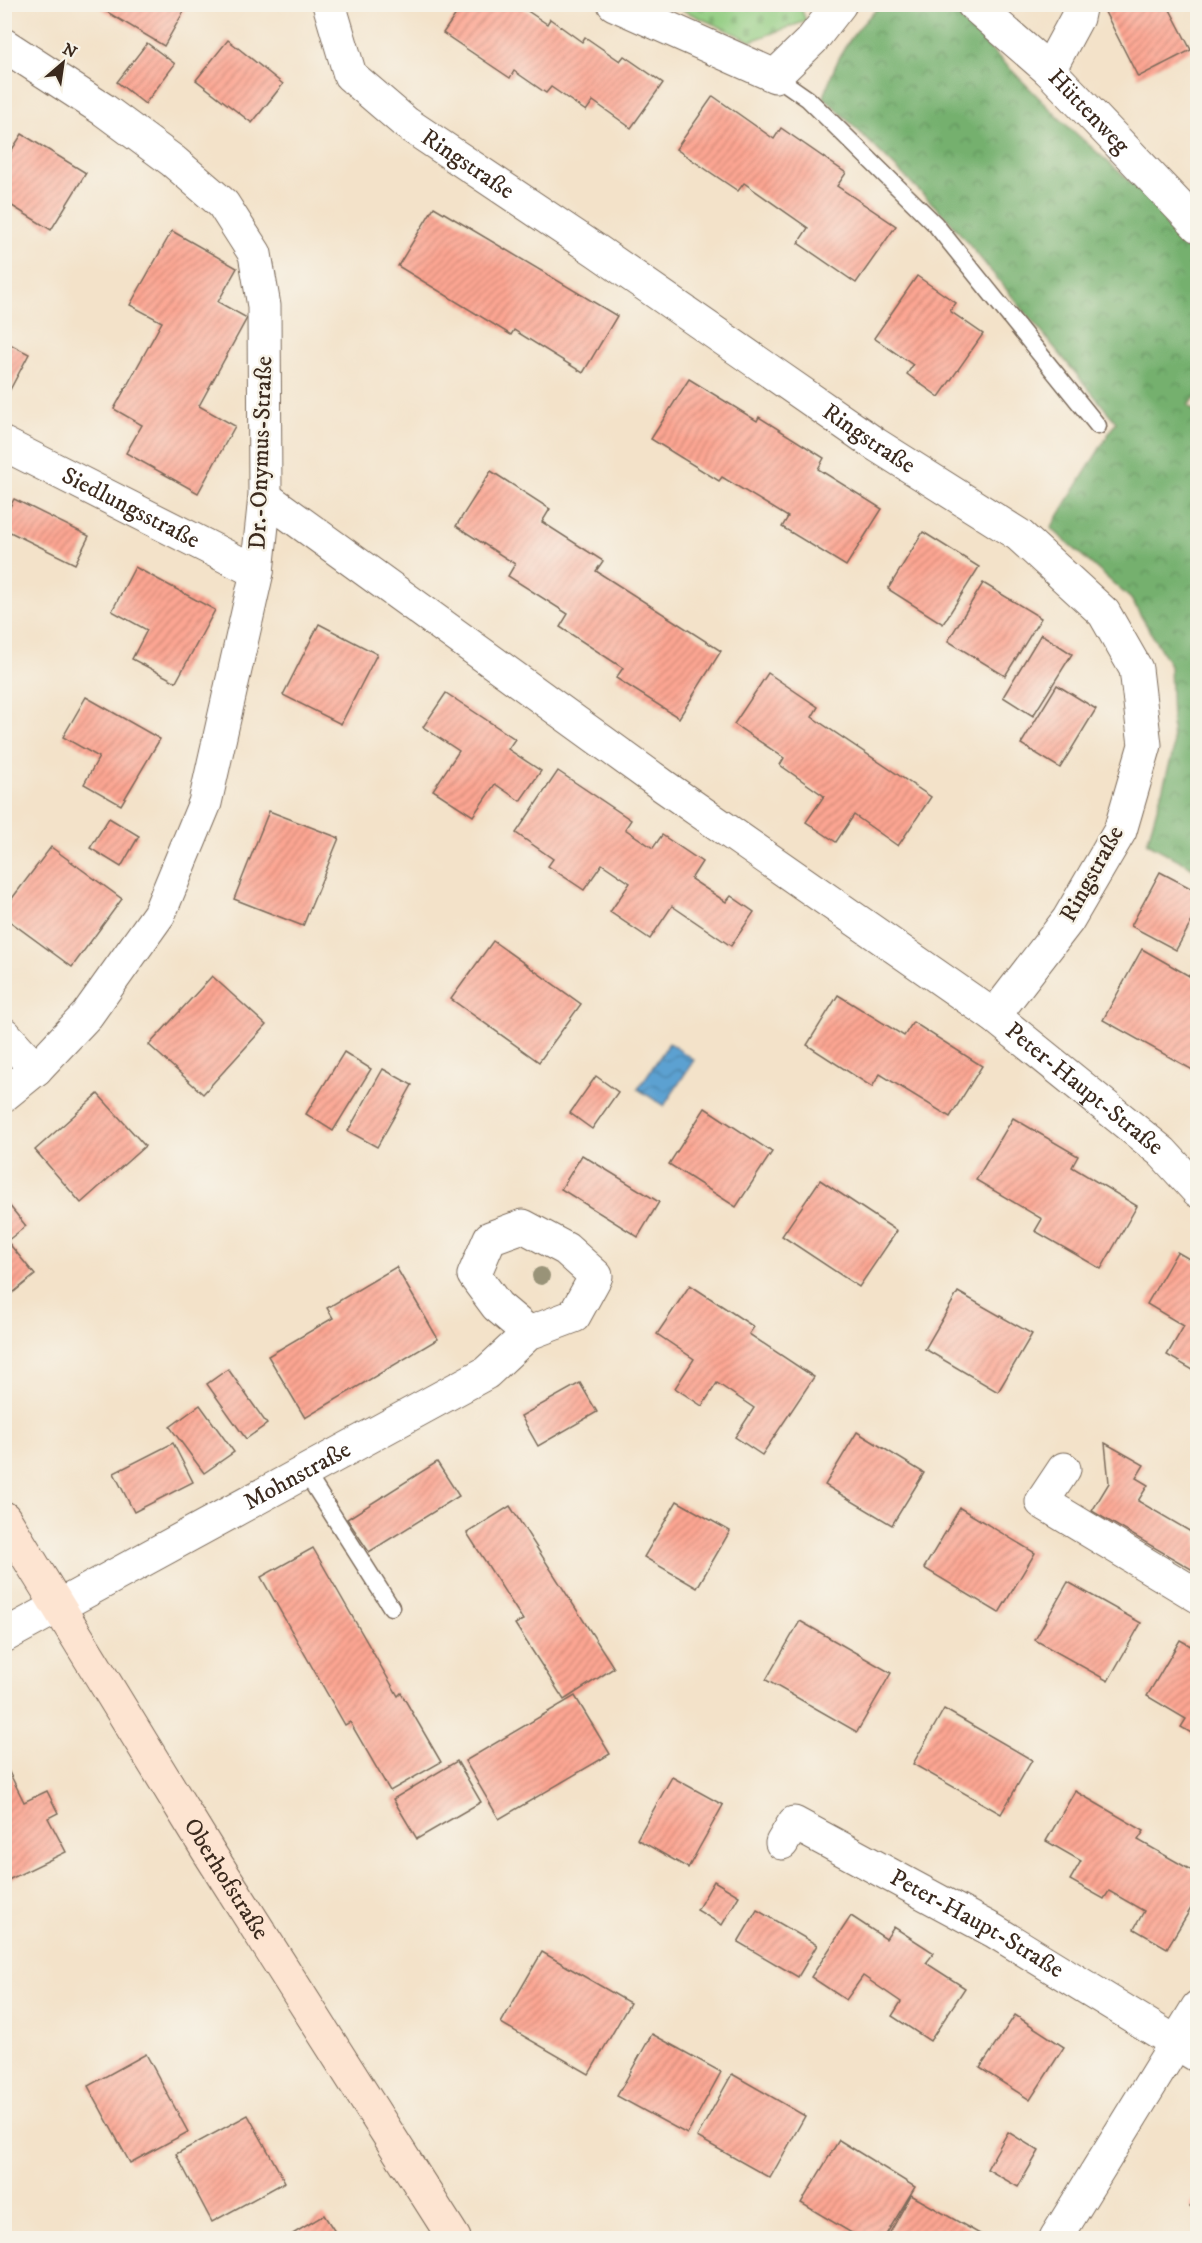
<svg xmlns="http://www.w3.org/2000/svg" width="1202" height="2243" font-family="'IM FELL DW Pica',serif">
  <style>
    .forest { fill: url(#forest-crowns); stroke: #586d46; stroke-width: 1.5 }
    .cemetery { fill: url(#cemetery-stones); stroke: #667b4f; stroke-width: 1.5 }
    .water { fill: url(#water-waves); stroke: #4c6678; stroke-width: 1.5 }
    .building { fill: url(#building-hatch) }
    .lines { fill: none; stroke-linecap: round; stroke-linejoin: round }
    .lane-casing { stroke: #7b6a5a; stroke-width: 19 }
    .street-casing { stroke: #7b6a5a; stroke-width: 35 }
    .secondary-casing { stroke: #7b6a5a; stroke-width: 35 }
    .lane { stroke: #fff; stroke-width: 16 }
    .street { stroke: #fff; stroke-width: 33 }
    .secondary { stroke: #fde4d1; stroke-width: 33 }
    .tree { fill: #999378 }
    .labels { text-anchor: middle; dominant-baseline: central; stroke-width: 5; stroke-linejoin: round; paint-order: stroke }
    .street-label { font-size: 24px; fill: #3b2a1e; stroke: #f7f3e8 }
  </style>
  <defs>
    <pattern id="forest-crowns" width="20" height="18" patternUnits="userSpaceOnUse" patternTransform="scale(1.5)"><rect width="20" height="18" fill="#74b06e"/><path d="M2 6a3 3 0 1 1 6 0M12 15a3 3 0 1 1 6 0" fill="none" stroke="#608f5a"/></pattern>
    <pattern id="cemetery-stones" width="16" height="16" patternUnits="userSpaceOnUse" patternTransform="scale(1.5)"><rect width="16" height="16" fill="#90cc80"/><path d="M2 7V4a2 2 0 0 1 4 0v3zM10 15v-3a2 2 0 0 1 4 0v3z" fill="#7daf6e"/></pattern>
    <pattern id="water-waves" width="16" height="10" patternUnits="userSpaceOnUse" patternTransform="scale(1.5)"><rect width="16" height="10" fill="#5ca1d1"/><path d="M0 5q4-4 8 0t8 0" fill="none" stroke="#4d83a9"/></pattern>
    <pattern id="building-hatch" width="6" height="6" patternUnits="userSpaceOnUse" patternTransform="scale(1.5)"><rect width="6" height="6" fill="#fda693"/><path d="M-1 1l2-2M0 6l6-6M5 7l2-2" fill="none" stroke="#ce8777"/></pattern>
  </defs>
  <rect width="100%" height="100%" fill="#f7f3e8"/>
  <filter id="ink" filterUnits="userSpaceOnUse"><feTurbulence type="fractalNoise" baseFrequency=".0167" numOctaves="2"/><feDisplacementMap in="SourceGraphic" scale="12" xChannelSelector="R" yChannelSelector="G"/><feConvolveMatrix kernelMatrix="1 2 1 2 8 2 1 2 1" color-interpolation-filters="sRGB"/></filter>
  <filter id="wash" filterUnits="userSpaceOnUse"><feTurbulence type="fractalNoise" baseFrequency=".008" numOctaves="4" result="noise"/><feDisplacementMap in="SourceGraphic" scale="24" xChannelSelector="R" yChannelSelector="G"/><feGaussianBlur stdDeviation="1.35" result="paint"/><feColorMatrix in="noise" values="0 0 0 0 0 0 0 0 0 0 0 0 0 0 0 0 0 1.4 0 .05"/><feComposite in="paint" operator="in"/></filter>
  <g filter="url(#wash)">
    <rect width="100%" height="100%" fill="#f3e2c9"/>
    <path class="forest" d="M881,5H947L1062,121L1197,241V396L1188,405L1198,415L1197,870L1147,843L1173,752L1170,665L1131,599L1051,528L1116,422L948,219L824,97C837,55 849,35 881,5Z"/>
    <path class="cemetery" d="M671,5H800L806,21L751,41Z"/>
    <path class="water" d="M669,1043L694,1060L664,1106L638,1089Z"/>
    <g id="blocks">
      <g class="building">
        <path d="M98,4H188L164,46L97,6Z"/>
        <path d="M463,4H517L547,24L550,19L582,42L585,37L620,61L624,56L663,83L631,128L593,101L586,111L551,87L546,93L514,71L510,78L443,33Z"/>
        <path d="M1120,4H1167L1191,50L1138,77L1105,12Z"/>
        <path d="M228,40L283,84L252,123L196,80Z"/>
        <path d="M147,43L175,64L145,104L117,82Z"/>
        <path d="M713,96L774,139L781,128L846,173L837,186L896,226L856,283L798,243L808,228L744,183L738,191L676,149Z"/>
        <path d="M22,134L86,173L51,230L4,201V162Z"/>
        <path d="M434,207L617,316L583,373L514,330L511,335L398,266Z"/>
        <path d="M172,231L237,268L218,302L247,318L199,406L235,426L198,493L126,453L142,425L114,409L162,322L130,305Z"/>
        <path d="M917,276L956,303L950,311L983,334L939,397L907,374L913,365L874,338Z"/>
        <path d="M4,341L29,354L4,401Z"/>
        <path d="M689,379L757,421L759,417L824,458L818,469L882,509L846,566L782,527L788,517L722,477L719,481L651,439Z"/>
        <path d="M491,471L550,509L542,522L603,561L596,571L721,651L679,718L616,678L623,668L560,627L568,614L508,576L515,564L456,526Z"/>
        <path d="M14,499L89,536L75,564L4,529V518Z"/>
        <path d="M923,532L979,567L943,624L888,589Z"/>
        <path d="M135,567L215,610L176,682L132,659L147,630L112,611Z"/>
        <path d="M983,583L1041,618L1005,676L948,641Z"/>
        <path d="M319,624L377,654L341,724L283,695Z"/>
        <path d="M1041,634L1072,654L1033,716L1003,697Z"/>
        <path d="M768,673L818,707L812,717L931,797L898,846L854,815L836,842L806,822L824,796L780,765L784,758L734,724Z"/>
        <path d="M1057,685L1096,709L1060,768L1021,744Z"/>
        <path d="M446,693L515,739L508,749L541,771L520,801L495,784L473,816L433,790L459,751L423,727Z"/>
        <path d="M86,697L160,739L121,805L84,784L99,757L63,737Z"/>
        <path d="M558,771L631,820L625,829L653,848L662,835L702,862L691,879L726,902L731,896L754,912L731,946L672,906L650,939L610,912L630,883L602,864L584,890L548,866L553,859L516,833Z"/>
        <path d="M269,811L339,838L303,926L234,899Z"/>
        <path d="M109,818L139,836L121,867L90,848Z"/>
        <path d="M51,847L122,899L72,967L4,917V909Z"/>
        <path d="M1160,872L1198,892V910L1176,950L1131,926Z"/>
        <path d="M493,941L581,1004L539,1062L451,999Z"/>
        <path d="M1142,949L1198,981V1073L1103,1020Z"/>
        <path d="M212,976L266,1025L203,1094L149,1045Z"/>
        <path d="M838,995L904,1036L913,1022L982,1066L950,1117L880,1074L872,1087L807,1045Z"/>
        <path d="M344,1052L371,1069L333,1131L306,1114Z"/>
        <path d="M383,1069L412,1085L377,1147L348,1131Z"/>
        <path d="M596,1076L618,1092L592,1129L570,1113Z"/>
        <path d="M98,1094L145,1146L81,1203L35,1150Z"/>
        <path d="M705,1108L772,1152L736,1207L669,1164Z"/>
        <path d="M1013,1118L1078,1156L1072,1167L1137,1206L1101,1269L1035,1231L1042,1219L976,1180Z"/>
        <path d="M582,1155L659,1202L638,1237L561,1189Z"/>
        <path d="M820,1180L897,1231L859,1287L782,1236Z"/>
        <path d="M4,1199L26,1226L7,1241L35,1275L4,1300Z"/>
        <path d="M1177,1252L1198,1264V1373L1167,1355L1184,1326L1147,1304Z"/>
        <path d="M396,1267L438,1339L305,1418L268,1356L333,1318L327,1308Z"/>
        <path d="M690,1285L754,1327L749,1334L814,1377L762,1455L735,1437L754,1408L717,1383L702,1406L675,1388L694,1359L657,1334Z"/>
        <path d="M958,1292L1032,1334L998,1392L925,1349Z"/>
        <path d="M228,1369L267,1424L246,1439L207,1384Z"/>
        <path d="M580,1383L597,1412L538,1446L521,1416Z"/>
        <path d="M200,1405L234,1452L204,1473L170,1427Z"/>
        <path d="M857,1432L924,1473L892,1525L825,1485Z"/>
        <path d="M173,1443L193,1482L134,1512L114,1473Z"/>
        <path d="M1105,1443L1144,1465L1136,1478L1148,1485L1138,1501L1198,1536V1573L1092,1511L1109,1483Z"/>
        <path d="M437,1462L459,1496L369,1552L347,1519Z"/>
        <path d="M677,1501L730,1531L697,1588L644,1557Z"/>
        <path d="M510,1506L614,1668L564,1700L515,1624L523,1620L467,1533Z"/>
        <path d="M960,1508L1035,1553L999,1613L924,1568Z"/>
        <path d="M313,1548L398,1696L401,1693L441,1762L390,1791L350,1722L345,1725L261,1577Z"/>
        <path d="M1068,1582L1141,1623L1108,1681L1035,1640Z"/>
        <path d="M800,1621L891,1673L857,1732L766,1680Z"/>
        <path d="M1180,1640L1198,1650V1737L1181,1727L1186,1719L1147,1696Z"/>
        <path d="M575,1696L610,1754L499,1819L465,1761Z"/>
        <path d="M944,1709L1032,1760L1001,1814L913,1764Z"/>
        <path d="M457,1761L481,1802L417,1839L393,1799Z"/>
        <path d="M9,1772L24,1802L47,1791L58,1813L48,1818L66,1852L4,1882V1774Z"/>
        <path d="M672,1777L723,1805L688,1868L637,1839Z"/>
        <path d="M1075,1791L1144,1831L1138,1840L1198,1874V1897L1167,1948L1134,1929L1144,1911L1109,1891L1104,1899L1070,1880L1081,1861L1046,1841Z"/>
        <path d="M714,1881L739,1896L722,1925L697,1910Z"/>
        <path d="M757,1910L817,1945L798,1977L738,1942Z"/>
        <path d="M851,1916L886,1939L894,1927L934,1953L926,1963L965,1988L930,2041L892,2016L901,2002L863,1976L846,2000L811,1977Z"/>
        <path d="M542,1952L630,2003L589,2074L501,2023Z"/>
        <path d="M1015,2015L1064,2047L1030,2100L980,2068Z"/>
        <path d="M652,2034L721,2072L687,2134L617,2096Z"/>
        <path d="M146,2054L188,2132L130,2163L88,2086Z"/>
        <path d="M732,2074L805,2116L770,2178L697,2137Z"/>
        <path d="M248,2115L285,2182L212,2222L176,2154Z"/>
        <path d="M1008,2132L1039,2151L1018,2187L987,2169Z"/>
        <path d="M839,2140L915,2187L884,2238H860L801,2203Z"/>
        <path d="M1198,2193V2211L1190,2207Z"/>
        <path d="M911,2195L987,2238H887Z"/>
        <path d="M324,2215L339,2238H286Z"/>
      </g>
    </g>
  </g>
  <g filter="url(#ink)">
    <use href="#blocks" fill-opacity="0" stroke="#7b6a5a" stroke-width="1.5"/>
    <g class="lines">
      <g class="lane-casing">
        <g id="lane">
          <path d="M775,76L808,99L935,224L1098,426"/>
          <path d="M306,1473L391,1607"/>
        </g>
      </g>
      <g class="street-casing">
        <g id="street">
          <path id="s1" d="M329,4L350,75L406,123L597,251L875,444L1019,535L1104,613L1136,669L1145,745L1120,831L1068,920L994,1016"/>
          <path d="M614,4L775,76L812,40L840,4"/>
          <path id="s2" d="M973,4L1049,70L1198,226"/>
          <path d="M4,45L104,110L173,161L223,204L255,254L264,306L265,497L257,572L205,803L159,914L87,1015L36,1069L4,1095"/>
          <path d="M1049,70L1077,18L1080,4"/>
          <path id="s3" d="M4,444L257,572"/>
          <path id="s4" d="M265,497L665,787L994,1016L1162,1152L1198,1191"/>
          <path d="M4,1034L36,1069"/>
          <path d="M523,1226L566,1249L596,1276L574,1316L529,1333L497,1306L474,1275L490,1238Z"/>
          <path d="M1064,1469L1042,1502L1198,1596"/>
          <path id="s5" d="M4,1636L486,1373L529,1333"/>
          <path id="s6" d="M782,1843L794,1823L994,1931L1198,2056"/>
          <path d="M1056,2238L1198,2007"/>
        </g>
      </g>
      <g class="secondary-casing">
        <g id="secondary">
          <path id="s7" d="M4,1518L210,1854L454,2238"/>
        </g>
      </g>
      <use href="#lane" class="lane"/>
      <use href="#street" class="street"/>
      <use href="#secondary" class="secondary"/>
    </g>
    <circle class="tree" cx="541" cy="1276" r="9"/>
  </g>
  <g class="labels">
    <g class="street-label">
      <text stroke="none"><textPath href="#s2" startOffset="158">Hüttenweg</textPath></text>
      <text stroke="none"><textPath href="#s1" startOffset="222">Ringstraße</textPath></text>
      <text stroke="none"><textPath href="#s1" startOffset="708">Ringstraße</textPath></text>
      <text transform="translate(261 453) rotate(-88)">Dr.-Onymus-Straße</text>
      <text stroke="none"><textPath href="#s3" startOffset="142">Siedlungsstraße</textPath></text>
      <text transform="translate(1092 874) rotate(-61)">Ringstraße</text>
      <text stroke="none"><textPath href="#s4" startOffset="1011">Peter-Haupt-Straße</textPath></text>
      <text stroke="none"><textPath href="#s5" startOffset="334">Mohnstraße</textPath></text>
      <text stroke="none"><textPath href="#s7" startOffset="424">Oberhofstraße</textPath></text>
      <text stroke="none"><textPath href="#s6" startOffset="232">Peter-Haupt-Straße</textPath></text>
    </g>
  </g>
  <rect width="1202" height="2243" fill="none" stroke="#f7f3e8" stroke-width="24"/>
  <g transform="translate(63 63) rotate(29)" stroke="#f7f3e8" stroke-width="4.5" paint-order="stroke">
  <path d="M0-4.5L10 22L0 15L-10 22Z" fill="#3b2a1e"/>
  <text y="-9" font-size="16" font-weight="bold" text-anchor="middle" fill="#3b2a1e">N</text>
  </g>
</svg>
